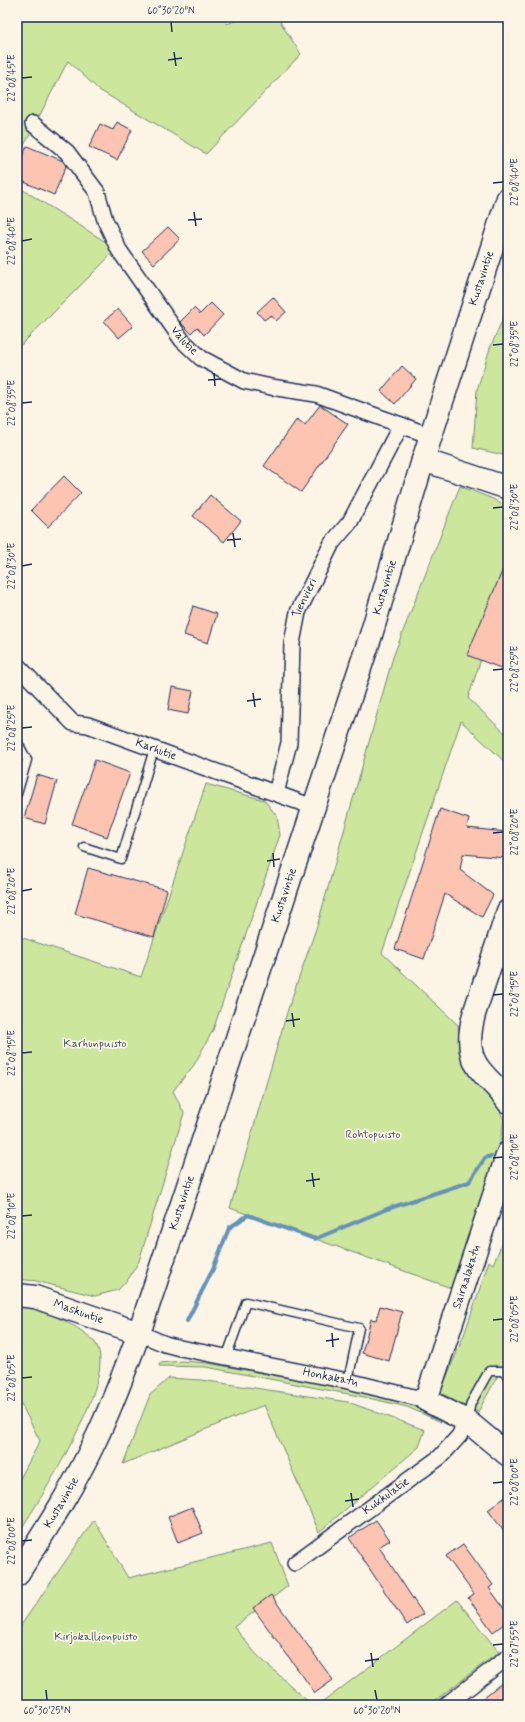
<svg xmlns="http://www.w3.org/2000/svg" width="525" height="1722" font-family="Mynerve,sans-serif">
  <style>
    .green { fill: #cce69c; stroke: #748a7d }
    .lines { fill: none; stroke-linecap: round; stroke-linejoin: round }
    .stream { stroke: #6592ba; stroke-width: 4 }
    .building { fill: #fdc5b1; stroke: #1b2f5e }
    .lane-casing { stroke: #1b2f5e; stroke-width: 11 }
    .street-casing { stroke: #1b2f5e; stroke-width: 18 }
    .secondary-casing { stroke: #1b2f5e; stroke-width: 25 }
    .lane { stroke: #fcf5e5; stroke-width: 8 }
    .street { stroke: #fcf5e5; stroke-width: 15 }
    .secondary { stroke: #fcf5e5; stroke-width: 22 }
    .ticks { fill: none; stroke: #1b2f5e; stroke-width: 1.5 }
    .labels { text-anchor: middle; dominant-baseline: central; stroke-width: 3.5; stroke-linejoin: round; paint-order: stroke }
    .street-label { font-size: 12px; fill: #1b2f5e; stroke: #fcf5e5 }
    .park-label { font-size: 12px; fill: #3e546a; stroke: #fcf5e5 }
    .neatline { fill: none; stroke: #1b2f5e; stroke-width: 1.5 }
    .ticks-label { font-size: 10px; text-anchor: middle; fill: #1b2f5e }
  </style>
  <rect width="100%" height="100%" fill="#fcf5e5"/>
  <filter id="ink" filterUnits="userSpaceOnUse"><feTurbulence type="fractalNoise" baseFrequency=".025" numOctaves="2"/><feDisplacementMap in="SourceGraphic" scale="8" xChannelSelector="R" yChannelSelector="G"/><feConvolveMatrix kernelMatrix="1 2 1 2 8 2 1 2 1" color-interpolation-filters="sRGB"/></filter>
  <g filter="url(#ink)">
    <g class="green">
      <path d="M17,17H226L227,24L244,17H277L301,54L206,154L99,90L68,61L17,159Z"/>
      <path d="M17,186L117,249L17,349Z"/>
      <path d="M508,307V456L473,448L477,390L490,348Z"/>
      <path d="M460,486L493,499L508,508V579L468,698L508,736V765L461,721L382,953L458,1025L462,1059L492,1094L504,1120L500,1142L451,1288L230,1208L288,1009L318,923L393,657Z"/>
      <path d="M206,784L264,800L277,816L280,835L213,1030L194,1065L173,1091L184,1113L139,1261L129,1278L118,1290L95,1296L36,1281L17,1279V936L141,977Z"/>
      <path d="M508,1230V1363L503,1366L478,1412L468,1407L464,1413L451,1398L440,1393L465,1332L489,1261L493,1264Z"/>
      <path d="M17,1302C37,1307 85,1327 96,1344C119,1379 37,1503 17,1536V1484L40,1441L17,1396Z"/>
      <path d="M182,1361L208,1363L364,1392L410,1404L442,1419L441,1422L407,1407L364,1397L206,1367L159,1366L160,1363Z"/>
      <path d="M169,1378L201,1380L348,1402L425,1430L419,1447L319,1532L264,1405L123,1464L150,1395Z"/>
      <path d="M94,1520L128,1578L272,1543L288,1586L234,1627L257,1655L312,1705H17V1631Z"/>
      <path d="M457,1600L499,1652L429,1705H319Z"/>
    </g>
    <g class="lines">
      <path class="stream" d="M187,1321L213,1269L229,1228L248,1215L315,1239L387,1209L469,1182L485,1158L491,1156"/>
    </g>
    <g class="building">
      <path d="M117,122L132,130L117,160L89,147L100,124L113,130Z"/>
      <path d="M27,146L63,161L66,166L54,195L17,179V170Z"/>
      <path d="M168,227L180,239L154,264L142,251Z"/>
      <path d="M273,297L286,312L276,321L271,315L264,320L257,312Z"/>
      <path d="M211,303L223,315L204,335L197,327L191,333L180,322L194,308L200,314Z"/>
      <path d="M118,309L133,326L119,338L104,321Z"/>
      <path d="M402,366L416,379L395,404L381,391Z"/>
      <path d="M320,405L348,424L301,492L264,466L297,419L305,425Z"/>
      <path d="M64,476L81,493L48,527L31,510Z"/>
      <path d="M210,495L241,521L224,542L193,516Z"/>
      <path d="M508,557V658L503,669L467,655Z"/>
      <path d="M193,606L217,614L208,643L184,635Z"/>
      <path d="M172,687L193,691L188,714L168,710Z"/>
      <path d="M95,760L130,773L107,837L72,824Z"/>
      <path d="M37,775L57,781L45,824L24,818Z"/>
      <path d="M440,809L469,819L467,828L507,832L506,858L463,854L460,870L493,895L482,917L445,894L424,959L395,949Z"/>
      <path d="M88,868L167,890L154,937L75,914Z"/>
      <path d="M380,1306L402,1312L389,1361L362,1353L371,1319L376,1320Z"/>
      <path d="M508,1495V1537L488,1510Z"/>
      <path d="M192,1507L203,1533L178,1543L168,1517Z"/>
      <path d="M376,1520L390,1540L379,1547L423,1614L407,1625L349,1538Z"/>
      <path d="M463,1544L493,1585L489,1588L508,1614V1621L493,1632L468,1598L474,1594L446,1556Z"/>
      <path d="M271,1595L333,1680L315,1693L253,1608Z"/>
      <path d="M503,1682L508,1689V1705H474Z"/>
    </g>
    <g class="lines">
      <g class="lane-casing">
        <g id="lane">
          <path d="M17,741L27,760L17,794"/>
          <path d="M84,847L121,859L154,749"/>
          <path d="M226,1358L246,1302L359,1328L348,1381"/>
          <path d="M467,1420L471,1403L489,1371H502L508,1376"/>
        </g>
      </g>
      <g class="street-casing">
        <g id="street">
          <path id="s1" d="M33,124L67,152L97,192L105,220L119,250L182,340L201,358L244,381L271,387L316,394L431,436"/>
          <path id="s2" d="M17,665L73,723L88,725L313,807"/>
          <path id="s3" d="M276,793L289,743L292,643L298,612L332,543L350,522L401,425"/>
          <path d="M493,951L508,964"/>
          <path id="s4" d="M139,1333L165,1344L180,1348L348,1381L426,1400"/>
          <path id="s5" d="M295,1563L440,1457L459,1436L467,1421"/>
          <path d="M446,1705L508,1657"/>
        </g>
      </g>
      <g class="secondary-casing">
        <g id="secondary">
          <path d="M423,460L508,488"/>
          <path d="M508,911L475,1011C470,1028 466,1051 478,1067C487,1080 500,1089 508,1102"/>
          <path d="M508,1153L426,1400L467,1421L508,1455"/>
          <path id="s6" d="M17,1295L35,1297L139,1333"/>
          <path id="s7" d="M17,1575C45,1531 73,1488 95,1441C112,1406 125,1370 139,1333L371,635L423,460L508,198"/>
        </g>
      </g>
      <use href="#lane" class="lane"/>
      <use href="#street" class="street"/>
      <use href="#secondary" class="secondary"/>
    </g>
  </g>
  <path class="ticks" d="M171,22L172,32M174,52L176,66M168,60L182,58M22,78L32,77M493,183L503,182M194,212L196,226M188,220L202,219M22,241L32,239M493,345L503,344M214,373L215,386M208,380L221,379M22,403L32,402M493,508L503,507M233,533L235,547M227,540L241,539M22,566L32,564M493,670L503,669M253,693L255,707M247,701L261,699M22,728L32,727M493,833L503,832M273,853L274,867M267,861L280,859M22,891L32,889M493,995L503,994M292,1013L294,1027M286,1021L300,1019M22,1053L32,1052M493,1158L503,1157M312,1173L314,1187M306,1181L320,1179M22,1216L32,1215M493,1320L503,1319M332,1333L333,1347M326,1341L339,1339M22,1378L32,1377M493,1483L503,1482M351,1493L353,1507M345,1501L359,1499M22,1541L32,1540M493,1645L503,1644M371,1653L373,1667M365,1661L379,1659M46,1690L47,1700M375,1690L377,1700"/>
  <g class="labels">
    <g class="street-label">
      <text stroke="none"><textPath href="#s7" startOffset="1381">Kustavintie</textPath></text>
      <text stroke="none"><textPath href="#s1" startOffset="268">Valutie</textPath></text>
      <text stroke="none"><textPath href="#s7" startOffset="1057">Kustavintie</textPath></text>
      <text stroke="none"><textPath href="#s3" startOffset="199">Tienvieri</textPath></text>
      <text stroke="none"><textPath href="#s2" startOffset="168">Karhutie</textPath></text>
      <text stroke="none"><textPath href="#s7" startOffset="733">Kustavintie</textPath></text>
      <text stroke="none"><textPath href="#s7" startOffset="409">Kustavintie</textPath></text>
      <text transform="translate(467 1277) rotate(-72)">Sairaalakatu</text>
      <text stroke="none"><textPath href="#s6" startOffset="64">Maskuntie</textPath></text>
      <text stroke="none"><textPath href="#s4" startOffset="197">Honkakatu</textPath></text>
      <text stroke="none"><textPath href="#s5" startOffset="113">Kukkulatie</textPath></text>
      <text stroke="none"><textPath href="#s7" startOffset="85">Kustavintie</textPath></text>
    </g>
    <g class="park-label">
      <text x="95" y="1044">Karhunpuisto</text>
      <text x="373" y="1135">Rohtopuisto</text>
      <text x="96" y="1637">Kirjokallionpuisto</text>
    </g>
  </g>
  <rect width="525" height="1722" fill="none" stroke="#fcf5e5" stroke-width="44"/>
  <rect x="22" y="22" width="481" height="1678" class="neatline"/>
  <g class="ticks-label">
    <text x="171" y="14">60°30'20"N</text>
    <text transform="translate(11 78) rotate(-90)" y="4">22°08'45"E</text>
    <text transform="translate(514 182) rotate(-90)" y="4">22°08'40"E</text>
    <text transform="translate(11 241) rotate(-90)" y="4">22°08'40"E</text>
    <text transform="translate(514 344) rotate(-90)" y="4">22°08'35"E</text>
    <text transform="translate(11 403) rotate(-90)" y="4">22°08'35"E</text>
    <text transform="translate(514 507) rotate(-90)" y="4">22°08'30"E</text>
    <text transform="translate(11 566) rotate(-90)" y="4">22°08'30"E</text>
    <text transform="translate(514 669) rotate(-90)" y="4">22°08'25"E</text>
    <text transform="translate(11 728) rotate(-90)" y="4">22°08'25"E</text>
    <text transform="translate(514 832) rotate(-90)" y="4">22°08'20"E</text>
    <text transform="translate(11 891) rotate(-90)" y="4">22°08'20"E</text>
    <text transform="translate(514 994) rotate(-90)" y="4">22°08'15"E</text>
    <text transform="translate(11 1053) rotate(-90)" y="4">22°08'15"E</text>
    <text transform="translate(514 1157) rotate(-90)" y="4">22°08'10"E</text>
    <text transform="translate(11 1216) rotate(-90)" y="4">22°08'10"E</text>
    <text transform="translate(514 1319) rotate(-90)" y="4">22°08'05"E</text>
    <text transform="translate(11 1378) rotate(-90)" y="4">22°08'05"E</text>
    <text transform="translate(514 1482) rotate(-90)" y="4">22°08'00"E</text>
    <text transform="translate(11 1541) rotate(-90)" y="4">22°08'00"E</text>
    <text transform="translate(514 1644) rotate(-90)" y="4">22°07'55"E</text>
    <text x="47" y="1714">60°30'25"N</text>
    <text x="377" y="1714">60°30'20"N</text>
  </g>
</svg>
